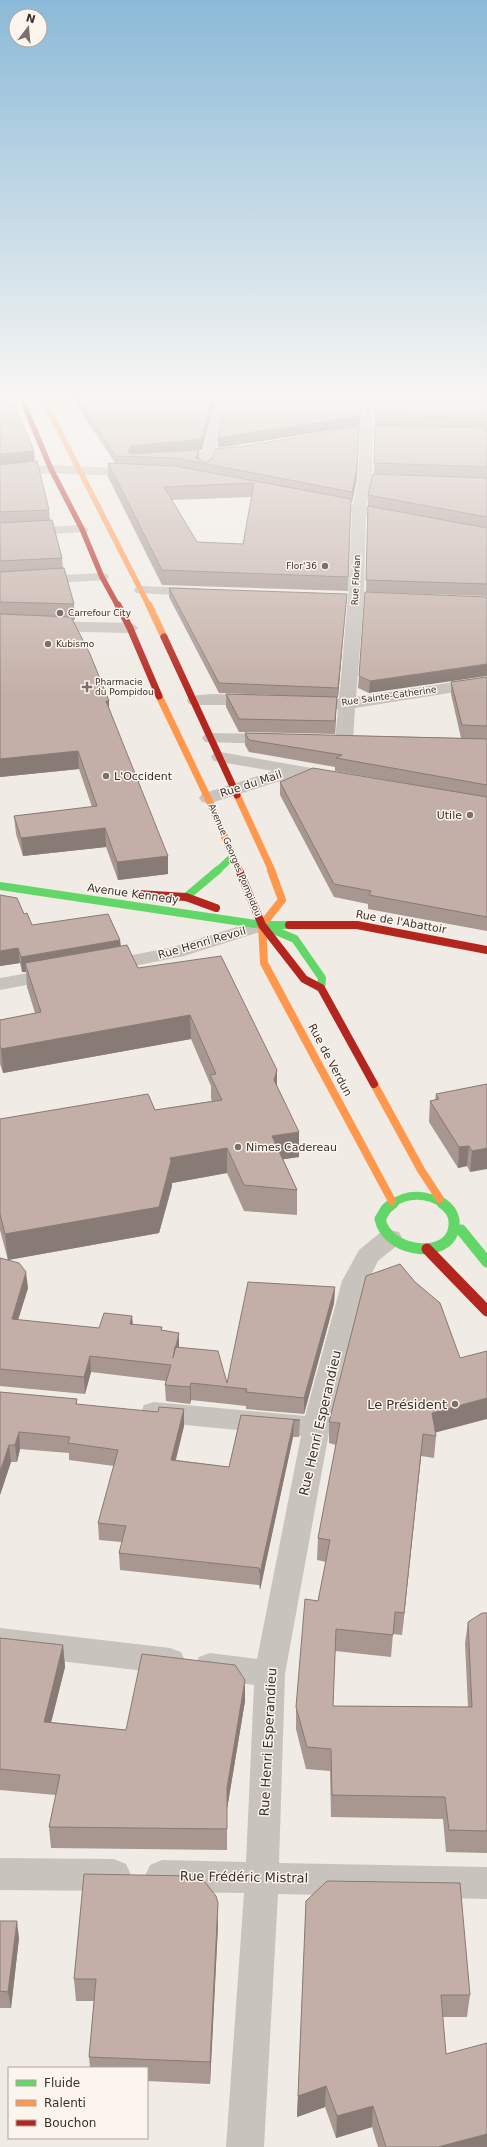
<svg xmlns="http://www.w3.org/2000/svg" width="487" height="2147" font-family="'DejaVu Sans',sans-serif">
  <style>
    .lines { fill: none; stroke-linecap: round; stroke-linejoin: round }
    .street { fill: #c9c3be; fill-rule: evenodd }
    .fast-far2 { stroke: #63d668; stroke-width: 7 }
    .fast-far1 { stroke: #63d668; stroke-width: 8 }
    .fast { stroke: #63d668; stroke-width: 11 }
    .slow-far2 { stroke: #ff974d; stroke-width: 5.5 }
    .slow-far1 { stroke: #ff974d; stroke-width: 7 }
    .slow { stroke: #ff974d; stroke-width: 8 }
    .jam-far3 { stroke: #b3261e; stroke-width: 5.5 }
    .jam-far2 { stroke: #b3261e; stroke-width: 7 }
    .jam-far1 { stroke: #b3261e; stroke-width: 8 }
    .jam { stroke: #b3261e; stroke-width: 11 }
    .wall { fill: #a89690; fill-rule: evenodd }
    .shaded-wall { fill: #887a75 }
    .building { fill: #c3afa7; stroke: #887a75; fill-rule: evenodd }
    .poi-dot { fill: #7a716c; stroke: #fbf5ee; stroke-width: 1.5 }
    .labels { text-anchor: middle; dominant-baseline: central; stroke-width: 3; stroke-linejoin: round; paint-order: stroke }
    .far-poi-label { font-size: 9px; fill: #3b302b; stroke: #fbf5ee; text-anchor: start }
    .far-street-label { font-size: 9px; fill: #3b302b; stroke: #fbf5ee }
    .poi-label { font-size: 11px; fill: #3b302b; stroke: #fbf5ee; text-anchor: start }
    .street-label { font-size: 11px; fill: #3b302b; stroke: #fbf5ee }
    .near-poi-label { font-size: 13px; fill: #3b302b; stroke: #fbf5ee; text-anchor: end }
    .near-street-label { font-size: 13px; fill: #3b302b; stroke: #fbf5ee }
  </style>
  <rect width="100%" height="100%" fill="#f0ebe5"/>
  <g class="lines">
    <g class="street">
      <path d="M105,395L111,399L109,402L45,405L39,401L45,397Z"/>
      <path d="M216,395H228L216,450L244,447L249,448L250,451L249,454L214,458L212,468L205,472L198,468L201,459L164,461L163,458L164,455L203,451Z"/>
      <path d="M362,395H374L373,426L404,427L410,431L404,435L373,434L372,479L366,507L401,514L403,517L396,521L366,515L364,597L356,697L487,677V687L355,708L353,741L350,745L344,746L338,745L335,741L338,709L326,708L324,704L326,700L339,699L348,597L352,513L317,506L315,503L322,499L353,505L358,479L360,435L329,440L323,436L329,432L361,427Z"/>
      <path d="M51,465L138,469L145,473L138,477L51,473L0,478V470Z"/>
      <path d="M82,525L89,529L87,532L0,537V529Z"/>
      <path d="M102,573L107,574L109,577L107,580L0,586V578Z"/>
      <path d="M141,586L198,588L203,589L205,592L203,595L198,596L136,593L134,590L136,587Z"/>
      <path d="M0,620L130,623L135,625L138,628L135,631L130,633L0,630Z"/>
      <path d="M212,694L256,695L262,696L264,700L262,704L256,705H195L189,704L187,700L189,696Z"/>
      <path d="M211,733L276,734L282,735L285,739L282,743L276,744L205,742L202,738L205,734Z"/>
      <path d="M220,752L334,772L340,773L343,777L340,781L334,782L296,776L214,802L208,803L202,802L199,798L202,794L273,771L214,761L211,757L214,753Z"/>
      <path d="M262,919L269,921L272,925L269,929L184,956L104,972L97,970L94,966L97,962L173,947Z"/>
      <path d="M56,968L63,970L66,974L63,978L0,990V978Z"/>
      <path d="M390,1230L399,1232L402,1238L399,1244L378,1261L368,1281L330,1427L285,1674L279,1863L487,1867V1899L278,1894L264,2147H226L244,1893L162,1892L150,1887L145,1876L150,1865L162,1860L246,1862L254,1685L210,1679L199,1675L195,1666L199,1657L210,1653L257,1659L301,1436L154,1422L144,1419L141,1412L144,1405L154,1402L305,1416L342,1281L359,1250L381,1232Z"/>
      <path d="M0,1628L170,1648L181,1652L185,1661L181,1670L170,1674L0,1654Z"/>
      <path d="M0,1858L114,1859L126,1864L131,1875L126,1886L114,1891L0,1890Z"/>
    </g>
    <path class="fast-far2" d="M217,871L233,856"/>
    <g class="fast-far1">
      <path d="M0,886L262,925H289"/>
      <path d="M186,897L218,870"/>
      <path d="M269,928L295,939L322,978L321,988"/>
      <path d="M392,1204C408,1192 427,1194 444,1204"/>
    </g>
    <g class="fast">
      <path d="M393,1203L386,1209L380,1219C387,1255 458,1262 454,1220C453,1213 448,1207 442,1203"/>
      <path d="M461,1230L487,1262"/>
    </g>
    <path class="slow-far2" d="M41,395L149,606"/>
    <g class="slow-far1">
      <path d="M149,605L164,637"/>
      <path d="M159,696L208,798L235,861"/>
      <path d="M237,795L272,871"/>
    </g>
    <g class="slow">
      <path d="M262,925L282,900L271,870"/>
      <path d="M262,925L264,963L392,1201"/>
      <path d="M374,1084L421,1170L440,1199"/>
    </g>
    <path class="jam-far3" d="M20,395L51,469L82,529L102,577L118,606"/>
    <g class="jam-far2">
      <path d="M118,605L130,628L159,696"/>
      <path d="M164,637L237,795"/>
      <path d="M235,861L239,871"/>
    </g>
    <g class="jam-far1">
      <path d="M239,870L262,925L304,979L321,988L374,1084"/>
      <path d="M138,894L186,897L216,908"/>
      <path d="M289,925H357L487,950"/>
    </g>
    <path class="jam" d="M427,1249L487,1311"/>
  </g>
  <g class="wall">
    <path d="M0,395L34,461L49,510L50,520L62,558L63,568L74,604L75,620H73L109,701V708L168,874L118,880L106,847L23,856L16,834L14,816L92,807L79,769L0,777Z"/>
    <path d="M75,395H216L202,450L188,451L199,459L206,463L357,479L352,502H351L348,591L162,585L108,477V463H115L76,405ZM252,497L243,544L197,542L172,500Z"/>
    <path d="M375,395H487V428L375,425Z"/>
    <path d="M375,425L487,428V478L374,474Z"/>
    <path d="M487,478V596L366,592L368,495Z"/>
    <path d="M169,588L346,603L338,697H337L335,734L239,732L226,707V694L304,696L219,693L169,597Z"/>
    <path d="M487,597L369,693L358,688L359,676Z"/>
    <path d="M487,677V931L368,909V904L334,897L280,795V782L438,789L335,771V767L249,752L245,745V733L461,738L451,694V682Z"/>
    <path d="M24,914L32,925L120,940L121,946L138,968L277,1070V1086L299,1157L283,1159L297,1190V1215L244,1211L227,1173L172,1183V1186L159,1233L8,1260L28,1288L18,1320L99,1328L132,1316L133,1325L162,1327V1331L179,1348L227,1383L335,1287L334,1303L304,1414L246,1409V1406L191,1400L190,1404L166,1401L165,1385L166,1381L91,1372L85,1394L0,1386V1258L8,1260L0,1230V1119L155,1110L212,1101L211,1099V1086L191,1039L3,1073L0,1064V1020L35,1013L27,987L26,972H22L20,963L0,966Z"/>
    <path d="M487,1084L470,1172L467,1166L458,1168L429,1122L430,1101L435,1100L436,1094Z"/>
    <path d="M0,1392L77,1399V1404L184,1426L176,1460L229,1467L241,1415L300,1420L299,1437H293L260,1590L259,1585L120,1570L119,1553L122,1542L99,1540L98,1523L114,1466L69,1460V1453L20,1449L17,1462H11L0,1495Z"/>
    <path d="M329,1422L435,1433L436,1436L434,1458L421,1456L402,1635L393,1634L391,1657L335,1651L333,1706L468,1707L465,1643L468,1622L487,1613V1853L446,1852L443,1819L331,1817L330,1771L306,1769L296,1729V1707L326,1562L317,1560L318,1538L336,1445L329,1443Z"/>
    <path d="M0,1638L63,1645L65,1667L51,1722L126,1730L245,1701L227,1809V1850L51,1848L49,1827L56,1795L0,1790Z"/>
    <path d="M306,1901L470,1995L467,2017H442L446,2054L487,2147H378L372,2127L336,2138L325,2107L297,2117Z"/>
    <path d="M0,1921L19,1938L11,2008H0Z"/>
    <path d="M218,1925L210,2084L147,2081V2068H90L89,2057L94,2001H76L74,1979Z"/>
  </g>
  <g class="shaded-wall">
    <path d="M213,395H216L202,450L132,456L128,450L131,446Z"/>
    <path d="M362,395L360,426L218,448V438Z"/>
    <path d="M359,427L357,479L352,502V492Z"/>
    <path d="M199,450V461L196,458Z"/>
    <path d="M34,451L35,465L0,468V454Z"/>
    <path d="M347,594L346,603L338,697V688Z"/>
    <path d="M487,664V676L369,693L370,681Z"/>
    <path d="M337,697L336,710L335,734V721Z"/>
    <path d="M106,701H109V718Z"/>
    <path d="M78,751L79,769L0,777V759Z"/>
    <path d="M105,828L106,847L23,856L21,838Z"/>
    <path d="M168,856V874L118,880L117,862Z"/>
    <path d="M120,940L121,955L25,963L26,972H22L21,957Z"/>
    <path d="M18,948L20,963L0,966V951Z"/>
    <path d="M190,1015L191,1039L3,1073L1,1049Z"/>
    <path d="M277,1070V1095L274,1080Z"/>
    <path d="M299,1132V1157L272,1161V1136Z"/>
    <path d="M469,1146L467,1166L458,1168L459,1147Z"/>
    <path d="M227,1148V1173L172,1183V1186L159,1233L8,1260L5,1234L170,1158Z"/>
    <path d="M487,1148V1169L470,1172L472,1151Z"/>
    <path d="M26,1272L28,1288L13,1336L12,1319Z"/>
    <path d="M335,1287L334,1303L304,1414V1398Z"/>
    <path d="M132,1316L133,1332L130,1324Z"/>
    <path d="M179,1333V1349L173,1358Z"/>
    <path d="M90,1356L91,1372L85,1394L84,1377Z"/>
    <path d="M191,1383V1400L190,1404V1387Z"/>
    <path d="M487,1398V1419L430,1434L432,1413Z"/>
    <path d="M184,1409V1426L171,1477V1460Z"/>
    <path d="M294,1420L293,1437L260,1590V1573Z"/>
    <path d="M19,1432L20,1449L17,1462L15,1445Z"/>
    <path d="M423,1434L421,1456L402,1635L404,1613Z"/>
    <path d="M9,1445L11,1462L0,1495V1472Z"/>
    <path d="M63,1645L65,1667L46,1743L44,1722Z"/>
    <path d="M245,1680V1701L227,1809V1850V1788Z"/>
    <path d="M218,1903V1925L210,2084V2062Z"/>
    <path d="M17,1921L19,1938L11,2008L8,1992Z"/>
    <path d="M326,2086L325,2107L297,2117L298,2096Z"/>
    <path d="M373,2106L372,2127L336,2138L337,2116Z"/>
    <path d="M487,2134V2147H438Z"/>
  </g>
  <g class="building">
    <path d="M0,395H10L34,451L0,454Z"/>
    <path d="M75,395H213L202,439L131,446L128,450L130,454L199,450L196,458L206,463L213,458L215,449L244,446L359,427L357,468L352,492L175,458L116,456Z"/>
    <path d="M227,395H361L360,416L218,438Z"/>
    <path d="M375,395H487V418L375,415Z"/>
    <path d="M375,425L487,428V467L374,463Z"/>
    <path d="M37,461L49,510L0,512V465Z"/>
    <path d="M108,463L175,466L351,499L348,577L162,570ZM254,483L243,544L197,542L164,487Z"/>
    <path d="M373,474L487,478V517L368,495Z"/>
    <path d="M368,506L487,528V584L366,580Z"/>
    <path d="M52,520L62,558L0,561V523Z"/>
    <path d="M64,568L74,604L0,602V572Z"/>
    <path d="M169,588L347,594L338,688L219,683Z"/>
    <path d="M365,592L487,597V664L370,681L359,676Z"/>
    <path d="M0,614L71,617L90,654L109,701H106L168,856L117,862L105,828L21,838L14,816L97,806L78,751L0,759Z"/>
    <path d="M487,677V726L462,725L451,682Z"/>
    <path d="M226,694L337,697L335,721L239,719Z"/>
    <path d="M245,733L487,739V785L336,758L342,755L249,740Z"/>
    <path d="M313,768L487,797V917L369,895L371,891L334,884L280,782Z"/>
    <path d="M0,895L17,898L24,914L27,913L32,925L108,914L120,940L21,957L18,948L0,951Z"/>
    <path d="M127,945L138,968L221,956L277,1070L274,1080L299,1132L272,1136L297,1190L244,1185L227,1148L170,1158L171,1161L159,1207L5,1234L0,1214V1119L148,1094L155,1110L222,1100L210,1075L216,1074L190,1015L1,1049L0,1046V1020L41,1012L25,963Z"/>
    <path d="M487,1084V1148L472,1151L469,1146L459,1147L430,1101L439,1099L436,1094Z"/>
    <path d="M0,1258L19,1263L26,1272L12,1319L99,1328L104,1313L132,1316L130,1324L162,1327L161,1330L179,1333L173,1358L175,1347L218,1351L227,1383L248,1282L335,1287L304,1398L246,1392L247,1389L191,1383L190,1387L165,1385L171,1365L90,1356L84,1377L0,1369Z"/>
    <path d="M400,1264L415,1282L440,1303L460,1358L487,1351V1398L432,1413L436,1436L423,1434L404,1613L395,1612L393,1635L336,1629L333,1706L472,1707L468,1622L482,1613H487V1831L449,1830L445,1797L332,1795L331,1749L307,1747L296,1707L305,1599L318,1601L330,1540L318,1538L340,1423L329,1422L366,1276Z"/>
    <path d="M0,1392L77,1399L76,1404L158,1412L159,1407L184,1409L171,1460L229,1467L241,1415L300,1420H294L260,1573L259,1568L119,1553L126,1526L98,1523L118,1450L68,1443L70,1437L19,1432L15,1445H9L0,1472Z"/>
    <path d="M0,1638L63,1645L44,1722L126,1730L142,1654L235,1665L245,1680L227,1788V1829L49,1827L60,1775L0,1769Z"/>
    <path d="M84,1874L190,1876L204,1881L216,1896L218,1903L210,2062L89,2057L96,1979H74Z"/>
    <path d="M327,1881L460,1883L470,1995H441L446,2054L487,2043V2134L438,2147H386L373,2106L337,2116L326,2086L298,2096L306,1901Z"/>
    <path d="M0,1921H17L8,1992L0,1991Z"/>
  </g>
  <linearGradient id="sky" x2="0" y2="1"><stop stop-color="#8bbad8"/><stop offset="0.57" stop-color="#f8f6f3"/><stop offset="1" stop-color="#f8f6f3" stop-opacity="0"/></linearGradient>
  <rect width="487" height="696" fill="url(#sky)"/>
  <g class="poi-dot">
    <circle cx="325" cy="566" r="4"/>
    <circle cx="60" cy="613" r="4"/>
    <circle cx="48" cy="644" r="4"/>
    <path d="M85 681h4v4h4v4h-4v4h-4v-4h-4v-4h4z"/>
    <circle cx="106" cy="776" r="4"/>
    <circle cx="470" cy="815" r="4"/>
    <circle cx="238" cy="1147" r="4"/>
    <circle cx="455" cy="1404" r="4"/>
  </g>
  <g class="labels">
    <g class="far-poi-label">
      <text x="317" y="566" text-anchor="end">Flor'36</text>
      <text x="68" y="613">Carrefour City</text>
      <text x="56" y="644">Kubismo</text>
      <text x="95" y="682">Pharmacie<tspan x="95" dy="10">du Pompidou</tspan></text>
    </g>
    <g class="far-street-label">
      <text transform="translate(356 580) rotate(-87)">Rue Florian</text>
      <text transform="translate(389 696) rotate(-8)">Rue Sainte-Catherine</text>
      <text transform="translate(235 860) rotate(67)">Avenue Georges Pompidou</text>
    </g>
    <g class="poi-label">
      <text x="114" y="776">L'Occident</text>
      <text x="462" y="815" text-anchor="end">Utile</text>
      <text x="246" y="1147">Nimes Cadereau</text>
    </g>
    <g class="street-label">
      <text transform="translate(251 784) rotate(-18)">Rue du Mail</text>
      <text transform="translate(133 894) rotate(8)">Avenue Kennedy</text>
      <text transform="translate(401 922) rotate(10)">Rue de l'Abattoir</text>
      <text transform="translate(202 943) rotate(-16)">Rue Henri Revoil</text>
      <text transform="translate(330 1060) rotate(62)">Rue de Verdun</text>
    </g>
    <g class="near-poi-label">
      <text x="447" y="1404">Le Président</text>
    </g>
    <g class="near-street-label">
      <text transform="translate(320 1423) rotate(-77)">Rue Henri Esperandieu</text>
      <text transform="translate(268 1742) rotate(-87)">Rue Henri Esperandieu</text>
      <text transform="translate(244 1877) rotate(1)">Rue Frédéric Mistral</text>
    </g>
  </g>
  <rect x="8" y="2067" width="140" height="72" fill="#fbf5ee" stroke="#aea6a0"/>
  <rect x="16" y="2080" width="20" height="6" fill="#63d668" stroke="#aea6a0"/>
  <text x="44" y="2087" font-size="12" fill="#3b302b">Fluide</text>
  <rect x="16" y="2100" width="20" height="6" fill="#ff974d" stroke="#aea6a0"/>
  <text x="44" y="2107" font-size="12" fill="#3b302b">Ralenti</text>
  <rect x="16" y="2120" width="20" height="6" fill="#b3261e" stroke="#aea6a0"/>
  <text x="44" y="2127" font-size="12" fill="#3b302b">Bouchon</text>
  <g transform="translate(28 28) rotate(16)"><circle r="19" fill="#fbf5ee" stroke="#aea6a0"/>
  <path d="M0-3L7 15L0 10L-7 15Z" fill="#7a716c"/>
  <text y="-6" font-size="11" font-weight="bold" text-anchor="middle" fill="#3b302b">N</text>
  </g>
</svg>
